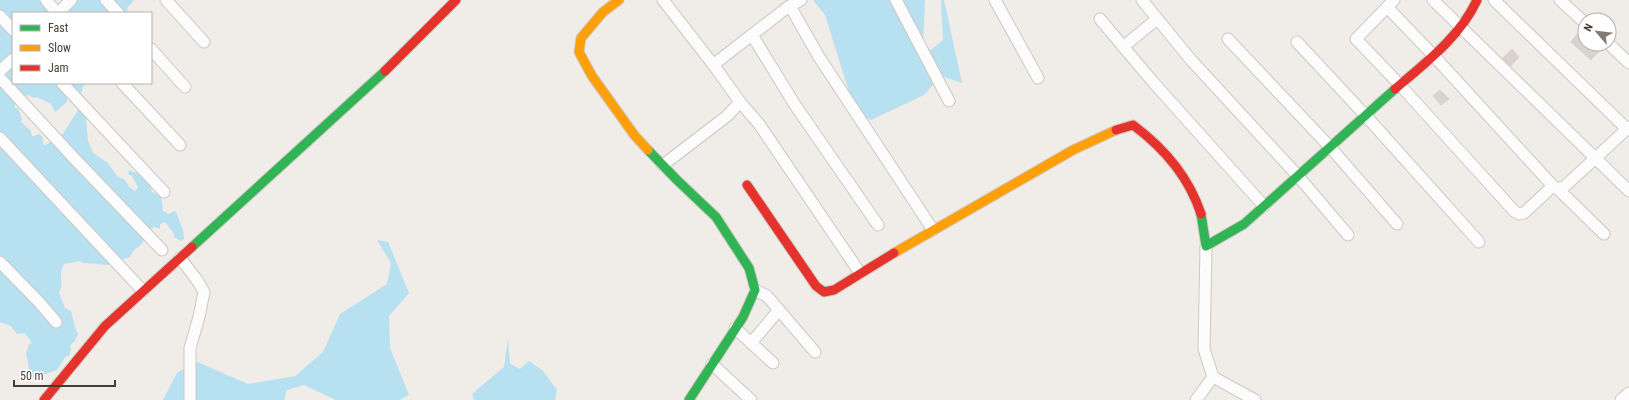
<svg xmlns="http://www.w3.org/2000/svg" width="1629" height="400" font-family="'Roboto Condensed',sans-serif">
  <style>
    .water { fill: #b7e0f0 }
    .building { fill: #d8d3cf; stroke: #d8d3ce }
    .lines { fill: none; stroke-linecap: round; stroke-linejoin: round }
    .street-casing { stroke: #ccc8c4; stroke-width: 13 }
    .fast-casing { stroke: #d1cac0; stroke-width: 11 }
    .slow-casing { stroke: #d1cac0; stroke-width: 11 }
    .jam-casing { stroke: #d1cac0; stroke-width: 11 }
    .street { stroke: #fdfcfc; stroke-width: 11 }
    .fast { stroke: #30b455; stroke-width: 9 }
    .slow { stroke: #ff9f0a; stroke-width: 9 }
    .jam { stroke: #e5322d; stroke-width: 9 }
  </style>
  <rect width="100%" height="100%" fill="#f0ece8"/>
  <g class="water">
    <path d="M0,0H47L51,7L60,3L62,0H134L127,8L128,13H13V83H88L83,86L81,95L69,94L66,103L55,112L51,104L37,97L34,98L28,95L15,102V108H18L22,119L21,122L30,130L32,136H35L38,134L42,136L43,144L45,145L61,137L78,110L85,109L88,141L93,153L108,163L117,176L125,180L129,187L135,191L138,188L132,176L128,174L129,170L139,174L145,172L152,192L161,196L163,211L169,214L174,211L176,212L183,230L184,239L181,241L175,238L173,232L165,222L160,224V229L155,227L150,229L141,245L133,251L130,257L108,265L84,263L80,261L64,264C57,277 65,281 59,293L65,308L71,311L75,328L78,334L74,342L70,345L71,350L69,356H66L57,370L32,379L28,377L27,372L29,368L26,354L29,344L32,343L25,333L17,334L11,326L0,322Z"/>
    <path d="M813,0H925L923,46L931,50L943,40L941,0H944L962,83L941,76L924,95L871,120L855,111L825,15Z"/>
    <path d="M377,240L388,242L409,293L389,316L390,348L409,395L399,400H336L304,385L287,390L284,400H163L177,373L195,361L248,384L295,376L323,352L340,314L387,284L391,263Z"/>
    <path d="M508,339L510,364L520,369L529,361L543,371L557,390L555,400H474L472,394L504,367Z"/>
  </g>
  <g class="building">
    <path d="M1577,34L1585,41V44H1588L1593,49L1598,44L1603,47L1591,60L1571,42Z"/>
    <path d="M1512,49L1519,57L1508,69L1500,61Z"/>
    <path d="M1440,90L1449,99L1441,105L1433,96Z"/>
  </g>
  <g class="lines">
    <g class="street-casing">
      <g id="street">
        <path d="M46,0L57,13"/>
        <path d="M106,0L118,13"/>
        <path d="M166,0L204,42"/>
        <path d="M663,0L715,67L740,102L759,124L860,273"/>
        <path d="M896,0L949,101"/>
        <path d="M995,0L1038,78"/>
        <path d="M1142,0L1191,60L1298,176L1348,235"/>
        <path d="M1394,0L1356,39L1400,85L1514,211L1519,214L1524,213L1553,186"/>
        <path d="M1433,0L1629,191"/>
        <path d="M1494,0L1627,129"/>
        <path d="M1560,0L1585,23"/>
        <path d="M790,6L819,57L933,230"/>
        <path d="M1387,7L1433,55L1553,186L1558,189L1564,187L1629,127"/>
        <path d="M58,13L71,0"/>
        <path d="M0,16L13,30"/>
        <path d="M1100,19L1153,82L1264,206"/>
        <path d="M752,35L795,105L878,225"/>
        <path d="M1228,39L1330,147L1397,224"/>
        <path d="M1297,42L1366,116L1479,242"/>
        <path d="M1609,44L1629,63"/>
        <path d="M1123,47L1157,19"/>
        <path d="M151,49L185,87"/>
        <path d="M713,65L788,7L801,0"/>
        <path d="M0,71L13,59"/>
        <path d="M0,78L73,157L162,250"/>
        <path d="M62,83L164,192"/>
        <path d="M122,83L180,145"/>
        <path d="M0,138L143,291"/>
        <path d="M663,165L727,116L740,102"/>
        <path d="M1558,189L1604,234"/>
        <path d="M1206,246L1204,349L1213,377L1255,400"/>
        <path d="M180,258L197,280L204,292L199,317L190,348V400"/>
        <path d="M0,262L39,302L56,322"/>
        <path d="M755,290L767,296L815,352"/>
        <path d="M735,328L773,363"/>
        <path d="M751,343L779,310"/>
        <path d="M712,364L751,400"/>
        <path d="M1196,400L1213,377"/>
        <path d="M1621,400L1629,393"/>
      </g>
    </g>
    <g class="fast-casing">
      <g id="fast">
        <path d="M648,150L677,180L716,217L749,268L755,290L743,317L689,400"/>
        <path d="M1201,214L1206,246L1244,224L1395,89"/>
        <path d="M192,247L385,71"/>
      </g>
    </g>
    <g class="slow-casing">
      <g id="slow">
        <path d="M619,0L603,12L581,38L579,52L592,76L635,136L648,150"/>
        <path d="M894,253L1073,150L1116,130"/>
      </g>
    </g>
    <g class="jam-casing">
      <g id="jam">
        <path d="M385,71L456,0"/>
        <path d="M1395,89C1425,63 1460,37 1477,0"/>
        <path d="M1116,130L1133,125C1164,148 1189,177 1201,214"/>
        <path d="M747,185L816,286L824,292L834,290L894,253"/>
        <path d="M44,400L105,326L192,247"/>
      </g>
    </g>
    <use href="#street" class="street"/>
    <use href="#fast" class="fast"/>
    <use href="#slow" class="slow"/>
    <use href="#jam" class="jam"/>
  </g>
  <rect x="12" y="12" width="140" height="72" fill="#ffffff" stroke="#b5b1ae"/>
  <rect x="20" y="25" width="20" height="6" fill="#30b455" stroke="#b5b1ae"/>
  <text x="48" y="32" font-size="12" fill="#463d34">Fast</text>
  <rect x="20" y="45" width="20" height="6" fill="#ff9f0a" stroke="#b5b1ae"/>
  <text x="48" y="52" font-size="12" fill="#463d34">Slow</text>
  <rect x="20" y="65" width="20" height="6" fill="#e5322d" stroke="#b5b1ae"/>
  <text x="48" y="72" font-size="12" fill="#463d34">Jam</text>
  <g transform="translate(1597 32) rotate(298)"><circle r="19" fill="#ffffff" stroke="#b5b1ae"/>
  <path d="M0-3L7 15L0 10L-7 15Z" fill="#827a73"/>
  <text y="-6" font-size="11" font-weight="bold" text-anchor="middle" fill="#463d34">N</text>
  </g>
  <path d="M14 380v6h101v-6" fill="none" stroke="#463d34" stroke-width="2"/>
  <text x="20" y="380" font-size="12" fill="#463d34" stroke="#ffffff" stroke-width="3" paint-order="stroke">50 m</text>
</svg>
